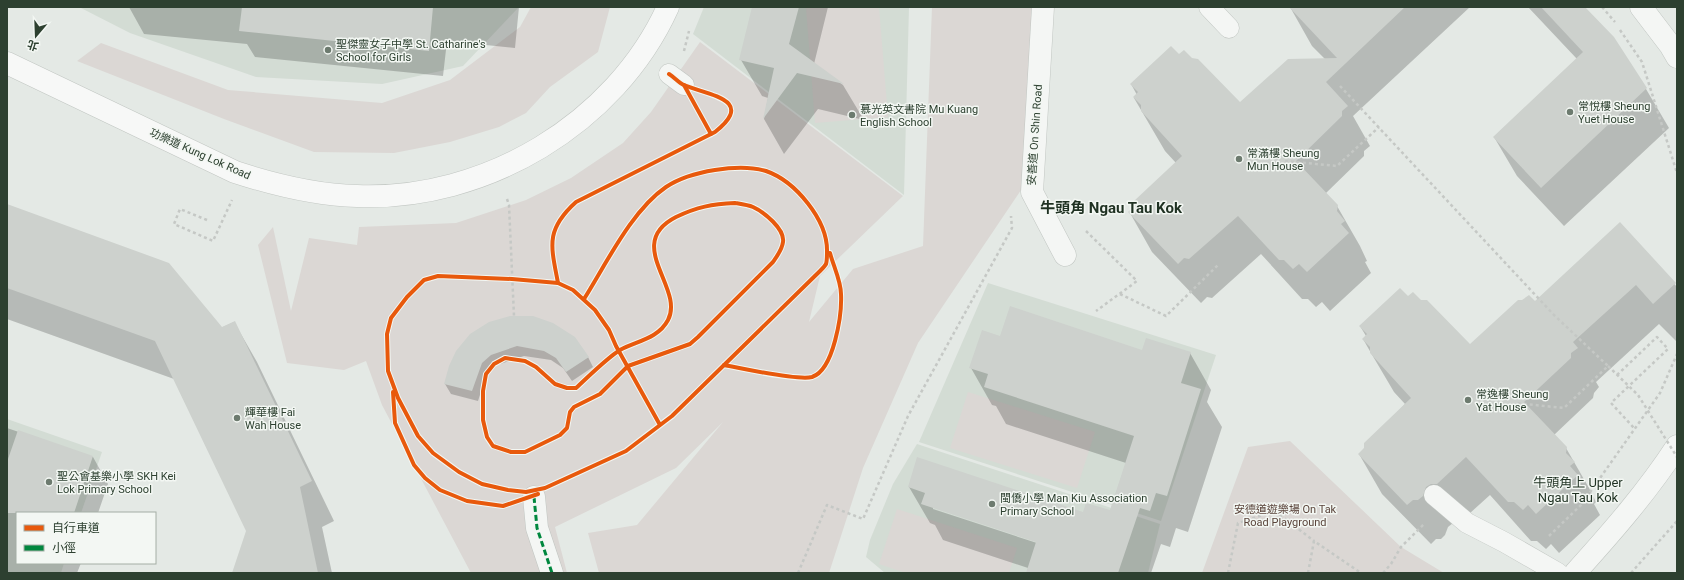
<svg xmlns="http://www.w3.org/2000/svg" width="1684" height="580" font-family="Roboto,'Noto Sans TC',sans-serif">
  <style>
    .built { fill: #d3dcd4 }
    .green { fill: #dbd7d4 }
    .shadow { fill: #0003; fill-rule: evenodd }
    .building { fill: #cdd1cd }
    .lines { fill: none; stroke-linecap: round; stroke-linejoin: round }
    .lane-casing { stroke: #c1c6c2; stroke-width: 21 }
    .street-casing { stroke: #c1c6c2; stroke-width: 23 }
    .secondary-casing { stroke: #c1c6c2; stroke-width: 23 }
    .path { stroke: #c5c8c5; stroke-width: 2.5; stroke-dasharray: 3 3; stroke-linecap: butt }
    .lane { stroke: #f4f6f4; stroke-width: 20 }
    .street { stroke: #f4f6f4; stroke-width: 22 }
    .secondary { stroke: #f7f8f7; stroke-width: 22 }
    .path-bridge { stroke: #c5c8c5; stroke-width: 2.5; stroke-dasharray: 3 3; stroke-linecap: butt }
    .quiet { stroke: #00873e; stroke-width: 3; stroke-dasharray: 6 3; stroke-linecap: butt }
    .cycleway-casing { stroke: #f3f7f3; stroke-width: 6 }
    .cycleway { stroke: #e8590c; stroke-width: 4 }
    .poi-dot { fill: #6d7b6f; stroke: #f3f7f3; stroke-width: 1.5 }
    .labels { text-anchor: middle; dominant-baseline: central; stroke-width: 3; stroke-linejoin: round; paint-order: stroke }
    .poi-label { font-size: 11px; fill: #2d4030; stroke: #f3f7f3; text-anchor: start }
    .street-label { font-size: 11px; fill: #2d4030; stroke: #f3f7f3 }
    .park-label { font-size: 11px; fill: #5b453c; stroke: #f3f7f3 }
    .quarter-label { font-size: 13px; fill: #1f3122; stroke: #f3f7f3 }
    .district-label { font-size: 15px; font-weight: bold; fill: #1f3122; stroke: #f3f7f3 }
  </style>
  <rect width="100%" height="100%" fill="#e4e9e5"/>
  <g class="built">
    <path d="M79,7H519L463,66L382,84L256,77L130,33Z"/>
    <path d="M704,7H909L904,195L693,34Z"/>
    <path d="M988,283L1216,355L1161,521L919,442Z"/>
    <path d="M7,419L102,452L81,513H17V563H64L61,573H7Z"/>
    <path d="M917,444L1160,524L1148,573H885L866,557L870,540L893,484Z"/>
  </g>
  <g class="green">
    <path d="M531,7H610L598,52L550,87L526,113L499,127L450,142L394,153L314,152L224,119L77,61L101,43L228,90L382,103L450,80L520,27Z"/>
    <path d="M806,7H879L888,117L815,123Z"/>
    <path d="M932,7H1037L1023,187L918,343L863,468L829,573H599L588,533L637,525L723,422L676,468L555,527L567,573H471L382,405L366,361L344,370L287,363L258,245L273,227L291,311L309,238L357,245L359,227L456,223L526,200L571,178L623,143L651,112L700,42L903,196L820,276L809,322L853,269L923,246Z"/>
    <path d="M968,392L1095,432L1077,488L950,448Z"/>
    <path d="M1290,441L1401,547L1444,573H1202L1248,447Z"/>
    <path d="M897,509L1017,548L1009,573H906L879,564Z"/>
  </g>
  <g class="shadow">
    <path d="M129,7H519L515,48L447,41L443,76L255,57L247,44L144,34Z"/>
    <path d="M753,7H828L814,64L843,85L864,120L818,109L784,154L764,119L768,98L762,96L741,60Z"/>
    <path d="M1290,7H1470L1353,116L1370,146L1364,151V156L1325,194L1337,206L1360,246L1367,261L1365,262L1371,273L1330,311L1322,302L1316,307L1308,299H1302L1261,254L1212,298L1207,297L1201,303L1152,252L1130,213L1176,163L1165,151L1134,98L1137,95L1131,84L1179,56L1240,104L1325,59L1312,46Z"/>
    <path d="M1528,7H1584L1646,89L1669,128L1564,226L1517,176L1494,137L1577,59Z"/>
    <path d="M7,205L221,328L234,322L257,362L334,521L322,527L332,573H233L247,531L174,379L7,319Z"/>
    <path d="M1620,224L1677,287V342L1659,324L1596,382L1599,387L1594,393L1593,398L1554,435L1566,448L1589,488L1596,502L1594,504L1600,515L1559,553L1551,544L1546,549L1537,541H1531L1490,495L1459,523H1453L1448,527L1445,535L1441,539H1436L1431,544L1382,494L1359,454L1405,404L1394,392L1371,353L1363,339L1366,336L1360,326L1408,297L1470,345L1535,303Z"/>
    <path d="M471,335L588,357L593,367L572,381L563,368L551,360L524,356L497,365L487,373L478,401L451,394L445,384Z"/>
    <path d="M1001,337L1143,351L1190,353L1211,390L1207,402L1222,427L1188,532L1176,528L1170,547L1161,544L1151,573H1027L1028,568L943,540L935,525L930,523L909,487L1083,513L1110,512L1126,463L1006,424L996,406L992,405L971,368ZM933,507L1041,542L1040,544L933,509Z"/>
    <path d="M7,428L93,457L108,484L98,513H17V563H81L77,573H7Z"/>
  </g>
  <g class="building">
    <path d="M242,7H433L429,51L239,31Z"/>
    <path d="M752,7H799L789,44L844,84L797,73L763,119L774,68L739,60Z"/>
    <path d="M1289,7H1405L1326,82L1348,106L1342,111V116L1296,161L1338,205L1337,211L1345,221L1341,224L1349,233L1307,272L1299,264L1293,269L1284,260H1279L1238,216L1189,259L1184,258L1178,264L1128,212L1134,206V201L1182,156L1141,111V105L1133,97L1138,92L1130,84L1171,46L1179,54L1184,50L1192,58L1198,59L1240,102L1288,59L1337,58Z"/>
    <path d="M1541,7H1585L1614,37L1647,88L1541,188L1493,137L1583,52Z"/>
    <path d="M7,204L169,263L222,327L235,321L312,481L300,487L318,573H232L246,531L155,341L7,288Z"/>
    <path d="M1620,222L1676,283L1653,304L1636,285L1573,342L1578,348L1571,353V358L1524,402L1567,447L1566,453L1575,462L1570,466L1578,475L1536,514L1528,505L1523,510L1514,502H1508L1466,457L1437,484H1431L1426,487L1423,496L1418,500H1413L1407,505L1358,454L1364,448V443L1411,398L1370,353V347L1362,339L1367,334L1359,326L1400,288L1408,296L1413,292L1421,300H1427L1470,344L1518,300H1522L1529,295L1535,301Z"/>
    <path d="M1010,306L1142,350L1146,338L1191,352L1181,383L1201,389L1167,496L1156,493L1150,511L1140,508L1118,573H1026L1036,542L921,504L925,493L908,487L917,457L1083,512L1086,503L1110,510L1134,436L984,387L988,374L969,368L982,330L1000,336Z"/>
    <path d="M510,316H533L553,323L575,337L589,357L566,372L556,358L544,351L517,346L491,355L482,363L472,391L444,384L449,366L456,351L470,334L489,322Z"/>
    <path d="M18,430L93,456L74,513H7V462Z"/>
  </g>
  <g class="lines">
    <g class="lane-casing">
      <g id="lane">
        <path d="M1209,7L1229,28"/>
        <path d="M669,74L684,85"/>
        <path d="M1434,495L1467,523L1504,542L1558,573"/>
      </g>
    </g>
    <g class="street-casing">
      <g id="street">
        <path d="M1043,7L1032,192L1065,255"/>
        <path d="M1641,7L1670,45L1677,57"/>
        <path d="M534,497L537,528L552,573"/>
        <path d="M1575,573C1612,532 1647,492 1677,446"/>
      </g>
    </g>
    <g class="secondary-casing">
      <path id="secondary" d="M7,63L235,172C275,185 315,195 357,196C485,201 615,124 668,7"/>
    </g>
    <g class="path">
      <path d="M1602,7L1615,22"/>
      <path d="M1620,30L1642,62L1677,173"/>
      <path d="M684,51L689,31"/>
      <path d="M1340,86L1554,315L1608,366L1564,408L1515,403"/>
      <path d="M1285,161L1337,166L1379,127"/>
      <path d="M507,199L509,205L514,316"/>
      <path d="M207,220L180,209L174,224L213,241L232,200"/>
      <path d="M1086,231L1137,281L1096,311"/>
      <path d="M1120,294L1166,316L1219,264"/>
      <path d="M1617,375L1657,337L1668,349L1611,403L1634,428"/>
      <path d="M1549,536L1581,505L1660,393L1677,354"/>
      <path d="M798,573L827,505L863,519L908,416L1012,228L1011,216"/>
      <path d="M1228,573L1238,523L1275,511L1314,541"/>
      <path d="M1308,573L1314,541L1361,573"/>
      <path d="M1383,573L1391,564L1401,547L1425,523"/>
      <path d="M1631,573L1677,521"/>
    </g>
    <use href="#lane" class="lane"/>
    <use href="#street" class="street"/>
    <use href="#secondary" class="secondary"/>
    <path class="path-bridge" d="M1608,366L1638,395L1677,457"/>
    <path class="quiet" d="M534,497L537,528L552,573"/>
    <g class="cycleway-casing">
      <g id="cycleway">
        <path d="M684,85L711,134"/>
        <path d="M735,203C741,204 748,205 753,207C764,212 785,229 783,242C782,250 777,256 773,262L698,337L690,344L628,366L600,394L574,407L570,412L567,428L560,435L525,452H511L493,446L487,437L483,420V391L486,374L494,364L505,358L525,361L536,367L555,384L567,388H576C588,377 607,358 620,350C636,341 658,339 668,320C685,288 623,244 676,217C697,207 712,204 735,203Z"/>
        <path d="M558,283C551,246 545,230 576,202L715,132C757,99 707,95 684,85C679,83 674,77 669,74"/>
        <path d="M584,299C606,264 632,210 666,187C690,171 739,163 766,171C795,181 828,220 827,252C827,255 827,261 826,264C825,266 822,269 820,271L672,416L626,451L545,488L526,492L508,490L482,484L459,472L433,453L418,436L398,398L388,371L387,334L391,318L407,297L424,280L438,276L512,279L558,283L573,290L595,310L609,330L616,346L660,425"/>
        <path d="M724,365C741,368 797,381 812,377C834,370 842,314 841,294C841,281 833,265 830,253"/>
        <path d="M393,392L395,423L414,465L425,478L440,490L467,501L503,506L538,494"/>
      </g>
    </g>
    <use href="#cycleway" class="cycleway"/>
  </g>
  <g class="poi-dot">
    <circle cx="328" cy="50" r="4"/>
    <circle cx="1570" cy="112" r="4"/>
    <circle cx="852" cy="115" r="4"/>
    <circle cx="1239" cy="159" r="4"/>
    <circle cx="1468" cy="400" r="4"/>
    <circle cx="237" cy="418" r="4"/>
    <circle cx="49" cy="482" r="4"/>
    <circle cx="992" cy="504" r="4"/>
  </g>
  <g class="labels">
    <g class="poi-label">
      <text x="336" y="44">聖傑靈女子中學 St. Catharine's<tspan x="336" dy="13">School for Girls</tspan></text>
      <text x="1578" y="106">常悅樓 Sheung<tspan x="1578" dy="13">Yuet House</tspan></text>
      <text x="860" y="109">慕光英文書院 Mu Kuang<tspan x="860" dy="13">English School</tspan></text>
      <text x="1247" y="153">常滿樓 Sheung<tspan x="1247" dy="13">Mun House</tspan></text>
      <text x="1476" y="394">常逸樓 Sheung<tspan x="1476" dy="13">Yat House</tspan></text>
      <text x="245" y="412">輝華樓 Fai<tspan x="245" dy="13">Wah House</tspan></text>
      <text x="57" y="476">聖公會基樂小學 SKH Kei<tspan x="57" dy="13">Lok Primary School</tspan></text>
      <text x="1000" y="498">閩僑小學 Man Kiu Association<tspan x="1000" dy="13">Primary School</tspan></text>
    </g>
    <g class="street-label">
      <text transform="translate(1035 135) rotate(-86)">安善道 On Shin Road</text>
      <text transform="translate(200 154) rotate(24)">功樂道 Kung Lok Road</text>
    </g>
    <g class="park-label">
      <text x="1285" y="509">安德道遊樂場 On Tak<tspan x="1285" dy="13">Road Playground</tspan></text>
    </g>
    <g class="quarter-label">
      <text x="1578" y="482">牛頭角上 Upper<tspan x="1578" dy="15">Ngau Tau Kok</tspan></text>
    </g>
    <g class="district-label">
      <text x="1111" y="208">牛頭角 Ngau Tau Kok</text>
    </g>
  </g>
  <rect width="1684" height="580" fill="none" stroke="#2d4030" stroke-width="16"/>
  <rect x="16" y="512" width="140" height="52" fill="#f3f7f3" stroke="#a4aea5"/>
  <rect x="24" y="525" width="20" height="6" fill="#e8590c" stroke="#a4aea5"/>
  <text x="52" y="532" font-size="12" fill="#2d4030">自行車道</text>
  <rect x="24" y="545" width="20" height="6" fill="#00873e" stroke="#a4aea5"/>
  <text x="52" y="552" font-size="12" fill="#2d4030">小徑</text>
  <g transform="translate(36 36) rotate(199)" stroke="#f3f7f3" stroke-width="3" paint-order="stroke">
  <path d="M0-3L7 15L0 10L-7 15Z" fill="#2d4030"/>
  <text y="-6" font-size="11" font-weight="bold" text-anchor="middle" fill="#2d4030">北</text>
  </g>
</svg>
